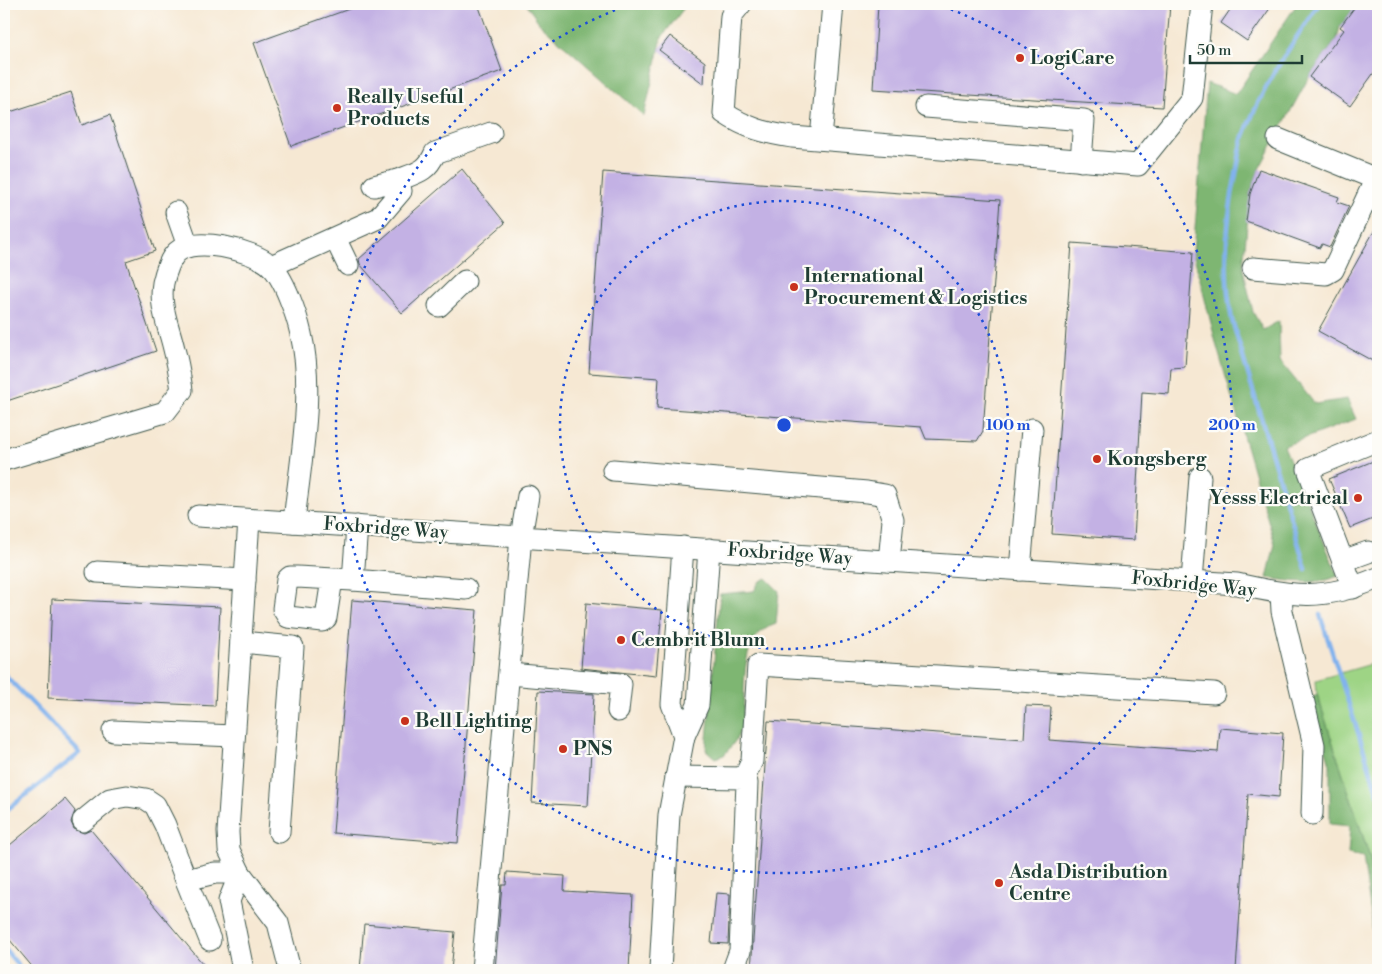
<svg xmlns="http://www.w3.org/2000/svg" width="1382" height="974" font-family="'Libre Bodoni',serif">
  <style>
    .green { fill: #9ed485; stroke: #5e885c }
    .forest { fill: #7eb672; stroke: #4e7a53 }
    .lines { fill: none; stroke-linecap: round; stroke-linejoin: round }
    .stream { stroke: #81b2ed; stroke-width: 4.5 }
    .building { fill: #c3b1e4 }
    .minor-casing { stroke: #3f574c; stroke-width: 23 }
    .minor { stroke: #fff; stroke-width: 21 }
    .ring { fill: none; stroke: #1d4ed8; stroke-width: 2.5; stroke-dasharray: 2.5 5 }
    .poi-dot { fill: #c8321e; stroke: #fdfcf7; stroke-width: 2 }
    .labels { text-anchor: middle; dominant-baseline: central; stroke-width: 4.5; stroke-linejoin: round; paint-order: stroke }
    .poi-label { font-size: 19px; font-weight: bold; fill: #1f3d34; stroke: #fdfcf7; text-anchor: start }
    .street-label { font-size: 19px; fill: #1f3d34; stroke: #fdfcf7 }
    .centre { fill: #1d4ed8; stroke: #fdfcf7; stroke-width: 2.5 }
    .ring-label { font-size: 15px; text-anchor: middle; font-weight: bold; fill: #1d4ed8; stroke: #fdfcf7; stroke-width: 4.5; stroke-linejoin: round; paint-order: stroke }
  </style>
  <rect width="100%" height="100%" fill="#fdfcf7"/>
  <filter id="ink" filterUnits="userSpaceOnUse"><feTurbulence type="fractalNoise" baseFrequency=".02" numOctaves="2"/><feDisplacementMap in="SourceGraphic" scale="10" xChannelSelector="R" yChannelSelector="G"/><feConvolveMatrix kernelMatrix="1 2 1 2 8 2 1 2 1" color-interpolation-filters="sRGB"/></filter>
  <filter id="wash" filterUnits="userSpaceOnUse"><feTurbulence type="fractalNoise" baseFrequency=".0096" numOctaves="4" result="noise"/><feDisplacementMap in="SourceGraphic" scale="20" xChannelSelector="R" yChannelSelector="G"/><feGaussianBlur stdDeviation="1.12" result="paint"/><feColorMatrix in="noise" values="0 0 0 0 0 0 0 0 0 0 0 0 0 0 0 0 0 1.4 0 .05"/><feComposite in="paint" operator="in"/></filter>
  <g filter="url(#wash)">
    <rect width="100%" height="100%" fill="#f6e8d3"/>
    <path class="green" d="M1375,663L1378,673V883L1317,694L1316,680Z"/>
    <g class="forest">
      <path d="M526,4H687L662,37L644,116L540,24Z"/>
      <path d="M1297,4H1357L1340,27L1337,39L1309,77L1259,169L1250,194L1243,268L1253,312L1263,330L1279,321L1280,361L1315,404L1347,399L1356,419L1284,446L1338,576C1316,586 1289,581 1267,578L1275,544L1217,347L1193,252L1207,83L1236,94Z"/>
      <path d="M766,578L779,591L776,624C733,637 749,695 741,729C738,739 730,748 724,755L715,758L706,750L720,594L754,591L759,582Z"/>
      <path d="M1317,694L1378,883V970H1374L1372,922L1363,857L1348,854L1350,826L1330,824V764L1310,698Z"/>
    </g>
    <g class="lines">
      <g class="stream">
        <path d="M1306,569L1232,320C1222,269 1226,219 1237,169C1239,158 1241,146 1244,136C1261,88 1291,45 1319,4"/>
        <path d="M1320,615L1378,794"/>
        <path d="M4,674L80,753L4,812"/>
        <path d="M4,948L22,970"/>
      </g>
    </g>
    <g id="blocks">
      <g class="building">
        <path d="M363,4H478L502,71L291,146L254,43Z"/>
        <path d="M878,4H1170L1162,107L873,89Z"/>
        <path d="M1234,4H1273L1247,41L1221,23Z"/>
        <path d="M1357,4H1378V67L1350,106L1309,77L1344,30L1340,27Z"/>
        <path d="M670,36L705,62L704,84L659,50Z"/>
        <path d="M71,92L82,125L110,115L155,251L126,261L156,351L4,402V114Z"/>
        <path d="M462,169L505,223L402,313L360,264L359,259Z"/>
        <path d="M1259,169L1339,197L1337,202L1349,206L1330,247L1322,244L1320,248L1246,221L1250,194Z"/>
        <path d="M603,172L1000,200L983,431L977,441L926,439L921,427L657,408L659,378L589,373Z"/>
        <path d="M1378,224V364L1318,331Z"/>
        <path d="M1072,243L1193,252L1185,367L1171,368L1169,394L1142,392L1134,540L1052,534Z"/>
        <path d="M1378,459V517L1350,528L1329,479Z"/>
        <path d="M52,599L220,607L215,706L48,698Z"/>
        <path d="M352,600L477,610L458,843L333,833Z"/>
        <path d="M586,603L662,610L656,676L581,668Z"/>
        <path d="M538,691L594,694L588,806L532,803Z"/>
        <path d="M1026,706L1051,707L1049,740L1218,752L1220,728L1283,733L1279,797L1248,794L1236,970H751L768,721L1024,739Z"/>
        <path d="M65,799L75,811L71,822L74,829L84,833L91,830L208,970H35L4,933V850Z"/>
        <path d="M507,872L565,876L564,891L633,895L629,970H495L502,885H506Z"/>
        <path d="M716,893L730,894L728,944L711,943Z"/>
        <path d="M364,924L455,932L451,970H360Z"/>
      </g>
    </g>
  </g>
  <g filter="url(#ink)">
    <use href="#blocks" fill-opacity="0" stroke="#3f574c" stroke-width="1"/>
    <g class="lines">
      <g class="minor-casing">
        <g id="minor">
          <path d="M741,4L731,16L724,113C746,128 766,133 792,137L1138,165L1192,98L1202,4"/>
          <path d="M926,107L1084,120L1081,161"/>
          <path d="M821,139L833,4"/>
          <path d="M1278,139L1376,179"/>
          <path d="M398,180C416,173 427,172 435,153L491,133"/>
          <path d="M176,212L188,246"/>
          <path d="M335,238L348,265"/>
          <path d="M271,266L378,218L401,191L398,180L374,186"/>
          <path d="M1253,268L1326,274L1333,270L1378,174"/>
          <path d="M439,306L465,281"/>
          <path d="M4,460L165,412L182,390C180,377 178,363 174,349C169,327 159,306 163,283C165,274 170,258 177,252C195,236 253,250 270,265C284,277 297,316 301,334C315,394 300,461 294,522"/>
          <path d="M613,470L867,492L885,495L893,520L889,561"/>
          <path d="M198,516L1237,584C1293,597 1324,601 1378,578"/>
          <path d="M249,520L228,832L229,850L240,873L278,923L290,970"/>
          <path d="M357,526L353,580L466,589"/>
          <path d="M683,547L672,704L684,736L698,705L709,549"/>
          <path d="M1343,561L1368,552"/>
          <path d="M1020,570L1032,429"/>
          <path d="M97,572L245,580"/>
          <path d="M332,579L326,618L322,621L288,617L283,609L287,580L290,577H297L353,580"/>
          <path d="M1192,581L1200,477"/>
          <path d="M1353,588L1308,469L1378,440"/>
          <path d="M1281,594L1282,611L1314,745L1312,814"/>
          <path d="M241,642L293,647L279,832"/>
          <path d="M510,674L621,684L618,711"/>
          <path d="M113,731L234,736"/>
          <path d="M676,777L744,778L747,783L740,951L733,970"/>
          <path d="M744,778L752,761L758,665L1214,693"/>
          <path d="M83,821L110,799L127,796L146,799L155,805L165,825L186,880L215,873H240L229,901L242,965"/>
          <path d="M186,880L210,940"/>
          <path d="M482,970L521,537L528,496"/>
          <path d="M660,970L669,815L684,736"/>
        </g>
      </g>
      <use href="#minor" class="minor"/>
    </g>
  </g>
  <g class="ring">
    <circle cx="784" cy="425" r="224"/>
    <path d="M937 4A448 448 0 1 1 631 4"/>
  </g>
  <g class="poi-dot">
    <circle cx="1020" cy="58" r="5"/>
    <circle cx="337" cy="108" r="5"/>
    <circle cx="794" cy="287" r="5"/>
    <circle cx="1097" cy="459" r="5"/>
    <circle cx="1358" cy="498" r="5"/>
    <circle cx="621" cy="640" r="5"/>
    <circle cx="405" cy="721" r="5"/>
    <circle cx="563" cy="749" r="5"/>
    <circle cx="999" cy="883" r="5"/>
  </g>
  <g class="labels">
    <g class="poi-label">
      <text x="1030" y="58">LogiCare</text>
      <text x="347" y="97">Really Useful<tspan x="347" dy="22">Products</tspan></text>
      <text x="804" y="276">International<tspan x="804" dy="22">Procurement &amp; Logistics</tspan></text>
      <text x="1107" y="459">Kongsberg</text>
      <text x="1348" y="498" text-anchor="end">Yesss Electrical</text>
      <text x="631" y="640">Cembrit Blunn</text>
      <text x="415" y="721">Bell Lighting</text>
      <text x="573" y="749">PNS</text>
      <text x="1009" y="872">Asda Distribution<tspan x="1009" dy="22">Centre</tspan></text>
    </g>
    <g class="street-label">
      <text transform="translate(386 528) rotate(4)">Foxbridge Way</text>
      <text transform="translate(790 554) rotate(4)">Foxbridge Way</text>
      <text transform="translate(1194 584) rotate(6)">Foxbridge Way</text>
    </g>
  </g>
  <circle cx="784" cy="425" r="8" class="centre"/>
  <g class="ring-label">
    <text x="1008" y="430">100 m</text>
    <text x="1232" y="430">200 m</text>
  </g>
  <rect width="1382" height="974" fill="none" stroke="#fdfcf7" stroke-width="20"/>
  <path d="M1190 55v8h112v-8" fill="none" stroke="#1f3d34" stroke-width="2.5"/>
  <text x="1197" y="55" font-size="15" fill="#1f3d34" stroke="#fdfcf7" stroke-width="4" paint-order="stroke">50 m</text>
</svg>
